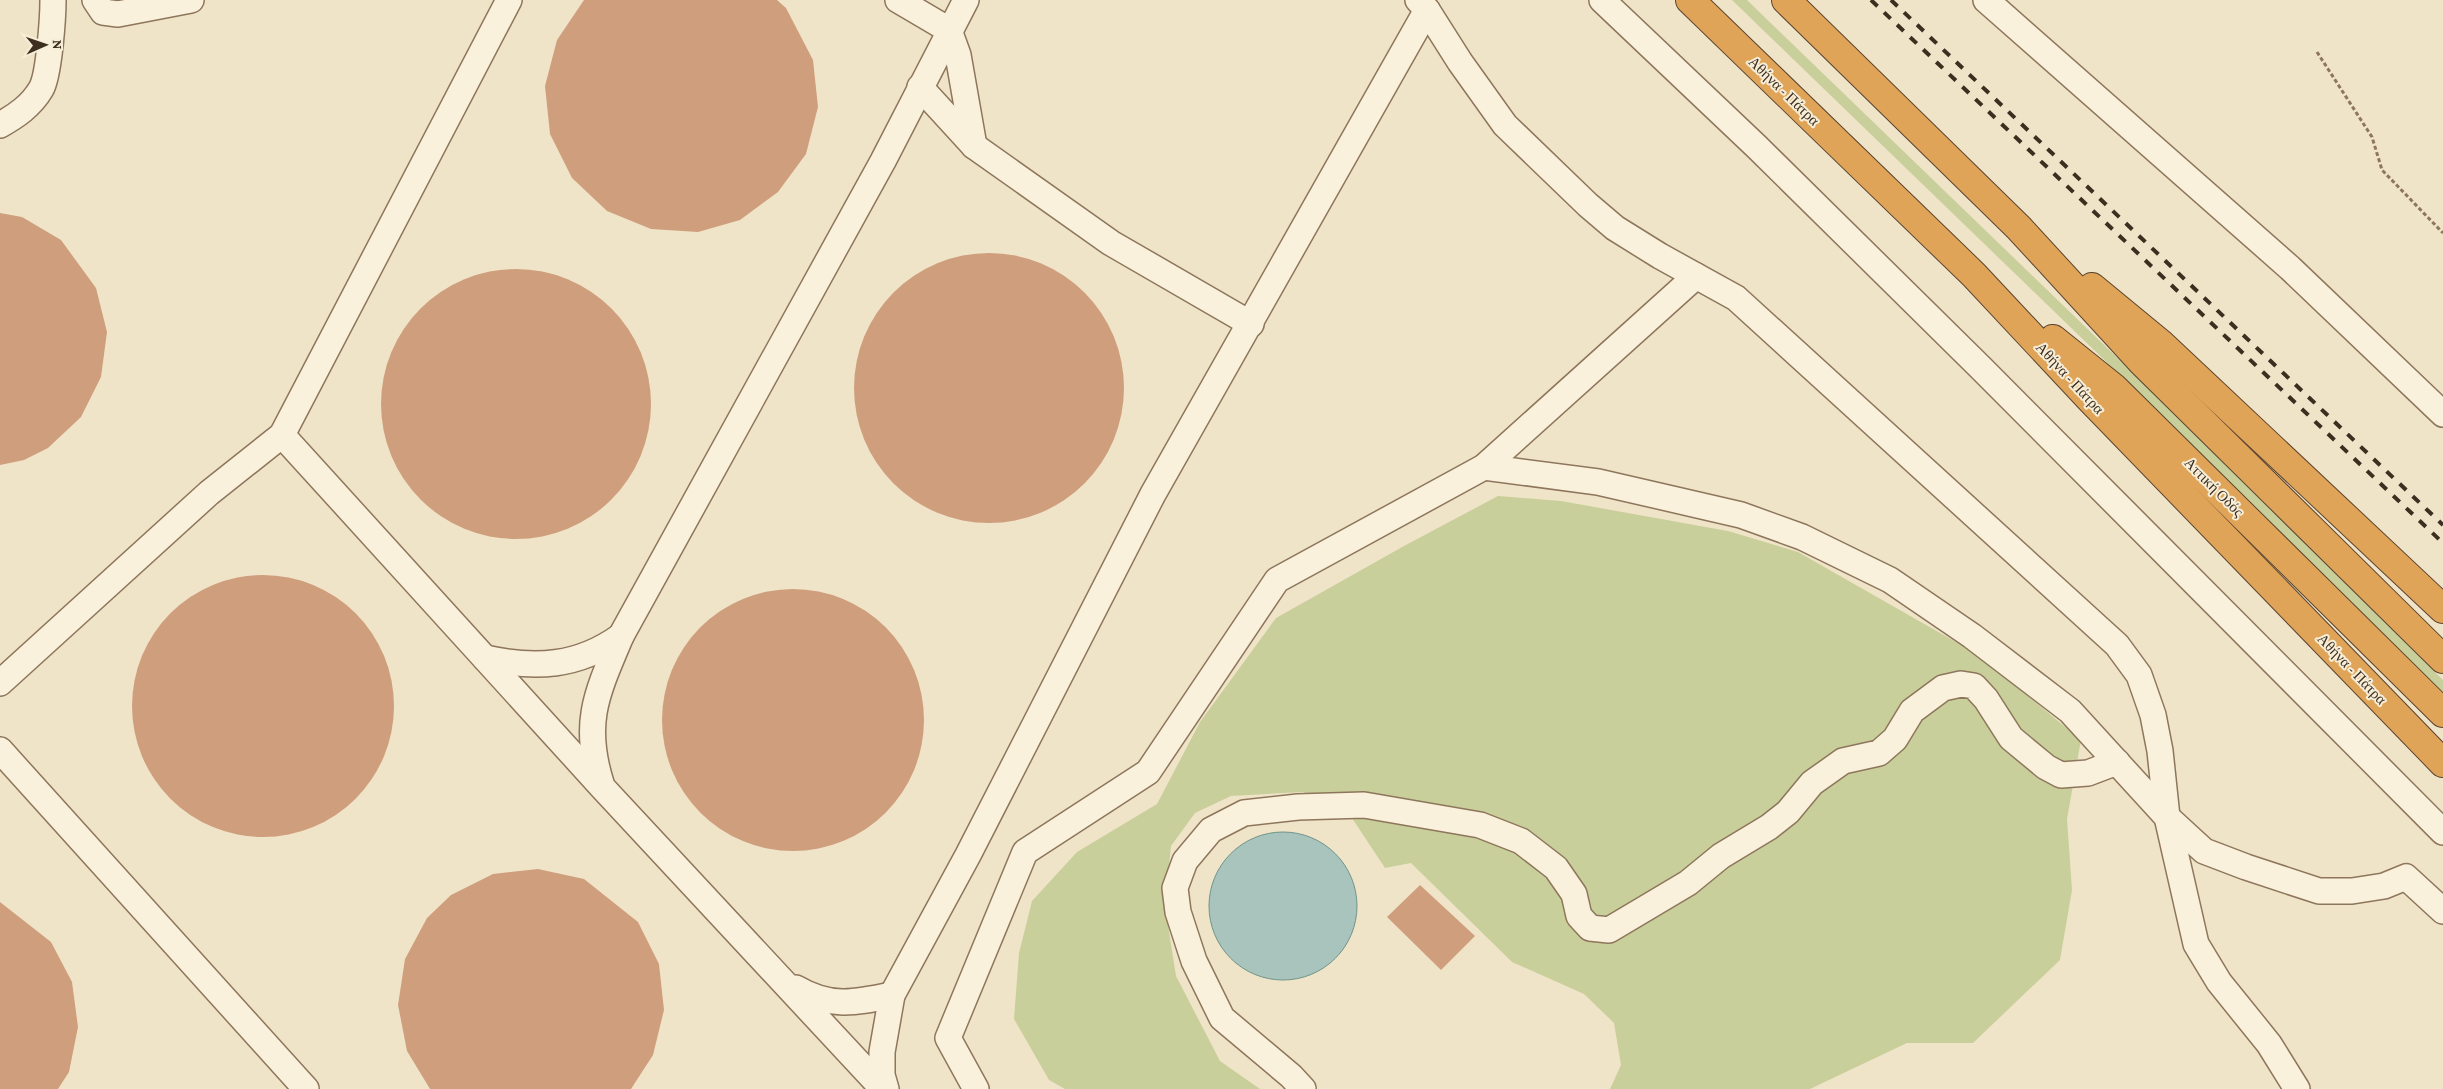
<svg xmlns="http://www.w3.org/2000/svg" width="2443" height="1089" font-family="'Crimson Pro',serif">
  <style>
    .green { fill: #c9cf9b }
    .water { fill: #a9c4bc; stroke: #6f938a }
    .building { fill: #cf9f7d }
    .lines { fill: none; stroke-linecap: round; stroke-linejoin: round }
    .minor-casing { stroke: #8d765c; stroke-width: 28 }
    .highway-casing { stroke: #5b4430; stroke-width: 30 }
    .path { stroke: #8d765c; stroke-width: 3; stroke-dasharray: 4 2.5; stroke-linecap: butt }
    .minor { stroke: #faf1dc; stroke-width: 25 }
    .highway { stroke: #e0a458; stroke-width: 28 }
    .rail { stroke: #3d2e20; stroke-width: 4; stroke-dasharray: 9 9; stroke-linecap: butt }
    .labels { text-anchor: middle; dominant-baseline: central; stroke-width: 4; stroke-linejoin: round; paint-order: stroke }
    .street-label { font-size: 15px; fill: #3d2e20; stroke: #f7eed8 }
  </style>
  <rect width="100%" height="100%" fill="#f0e4c8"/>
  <g class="green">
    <path d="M1732,0H1747L2131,371L2443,680V696L2124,379Z"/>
    <path d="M1498,496L1561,501L1728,531L1798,552L1977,654L2081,740L2067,819L2072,890L2060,960L1973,1043H1907L1810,1089H1610L1621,1065L1614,1023L1584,994L1512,962L1411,863L1385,868L1346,809L1303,792L1231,796L1195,813L1171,846L1165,906L1176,976L1220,1061L1260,1089H1065L1049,1080L1014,1019L1019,953L1032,901L1077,852L1157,804L1200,722L1276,618L1404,546Z"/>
  </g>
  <circle class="water" cx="1283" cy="906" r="74"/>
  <g class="building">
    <path d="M584,0H777L786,8L813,60L818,107L806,154L778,192L740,220L698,232L651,229L607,211L572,178L550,134L545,86L557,40Z"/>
    <path d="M0,213L22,217L61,240L96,288L107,332L101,377L81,417L48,448L24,460L0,465Z"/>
    <circle cx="989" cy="388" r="135"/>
    <circle cx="516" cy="404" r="135"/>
    <circle cx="263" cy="706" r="131"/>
    <circle cx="793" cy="720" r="131"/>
    <path d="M538,869L584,879L638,922L659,964L664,1010L653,1055L631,1089H430L407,1051L398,1005L405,959L427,918L451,895L493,874Z"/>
    <path d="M1420,885L1475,936L1441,970L1387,917Z"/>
    <path d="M0,902L51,942L72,982L78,1027L69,1072L58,1089H0Z"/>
  </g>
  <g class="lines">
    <g class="minor-casing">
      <g id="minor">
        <path d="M95,0L103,12L118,14L191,0"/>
        <path d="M898,0L949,30L958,55L974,146"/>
        <path d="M1418,0L1427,10L1460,62L1505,125L1588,205L1615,228L1660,256L1736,298L2117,645L2139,675L2153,715L2160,751L2167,817L2196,944L2219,982L2269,1044L2297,1089"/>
        <path d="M1602,0L1757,147L1981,368L2443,832"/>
        <path d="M1986,0L2290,268L2443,414"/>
        <path d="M920,87L974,146L1111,243L1251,324"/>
        <path d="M0,125C16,116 31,106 41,89C49,76 53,17 53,0"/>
        <path d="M282,435L602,787L883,1089"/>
        <path d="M1484,467L1598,482L1741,515L1802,537L1890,580L1972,636L2070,711L2167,817L2204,851L2246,867L2319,891H2352L2384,886L2406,877L2443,911"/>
        <path d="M485,658C535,669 578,667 621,636"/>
        <path d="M0,683L209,493L282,435L509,0"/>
        <path d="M0,750L306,1089"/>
        <path d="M601,783C582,722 597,693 621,636L883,161L966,0"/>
        <path d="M796,988C830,1008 854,1003 892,995"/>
        <path d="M886,1089L882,1075V1052L892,995L968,855L1153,494L1427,10"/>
        <path d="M976,1089L948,1038L1025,852L1148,772L1277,580L1484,467L1696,276"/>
        <path d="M1303,1089L1291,1076L1222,1018L1194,961L1178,912L1175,888L1185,861L1211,830L1244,813L1298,807L1364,805L1480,825L1521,841L1556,868L1574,894L1579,916L1590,928L1609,930L1688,883L1721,856L1769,827L1788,812L1812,783L1843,761L1879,753L1895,739L1912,711L1943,688L1961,684L1974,686L1986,699L2011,738L2046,767L2061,775L2088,773L2117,762"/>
      </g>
    </g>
    <g class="highway-casing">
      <g id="highway">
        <path d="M1690,0L1974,275L2090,399L2443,763"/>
        <path d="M1786,0L2019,228L2142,362L2443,659"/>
        <path d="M2092,287L2160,343L2443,609"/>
        <path d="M2053,339L2114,388L2443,713"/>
      </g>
    </g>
    <path class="path" d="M2317,52L2372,137L2382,170L2443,233"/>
    <use href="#minor" class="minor"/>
    <use href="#highway" class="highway"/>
    <g class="rail">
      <path d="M1871,0L2443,543"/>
      <path d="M1891,0L2443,525"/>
    </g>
  </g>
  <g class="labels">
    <g class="street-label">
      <text transform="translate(1784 91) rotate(44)">Αθήνα - Πάτρα</text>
      <text transform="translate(2070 378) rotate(47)">Αθήνα - Πάτρα</text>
      <text transform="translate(2214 487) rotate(45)">Αττική Οδός</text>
      <text transform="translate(2352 669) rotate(46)">Αθήνα - Πάτρα</text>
    </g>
  </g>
  <g transform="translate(45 45) rotate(88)" stroke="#f7eed8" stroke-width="4" paint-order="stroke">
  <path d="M0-4L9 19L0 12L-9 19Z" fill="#3d2e20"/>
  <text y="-8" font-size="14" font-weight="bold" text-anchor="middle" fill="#3d2e20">N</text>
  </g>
</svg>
